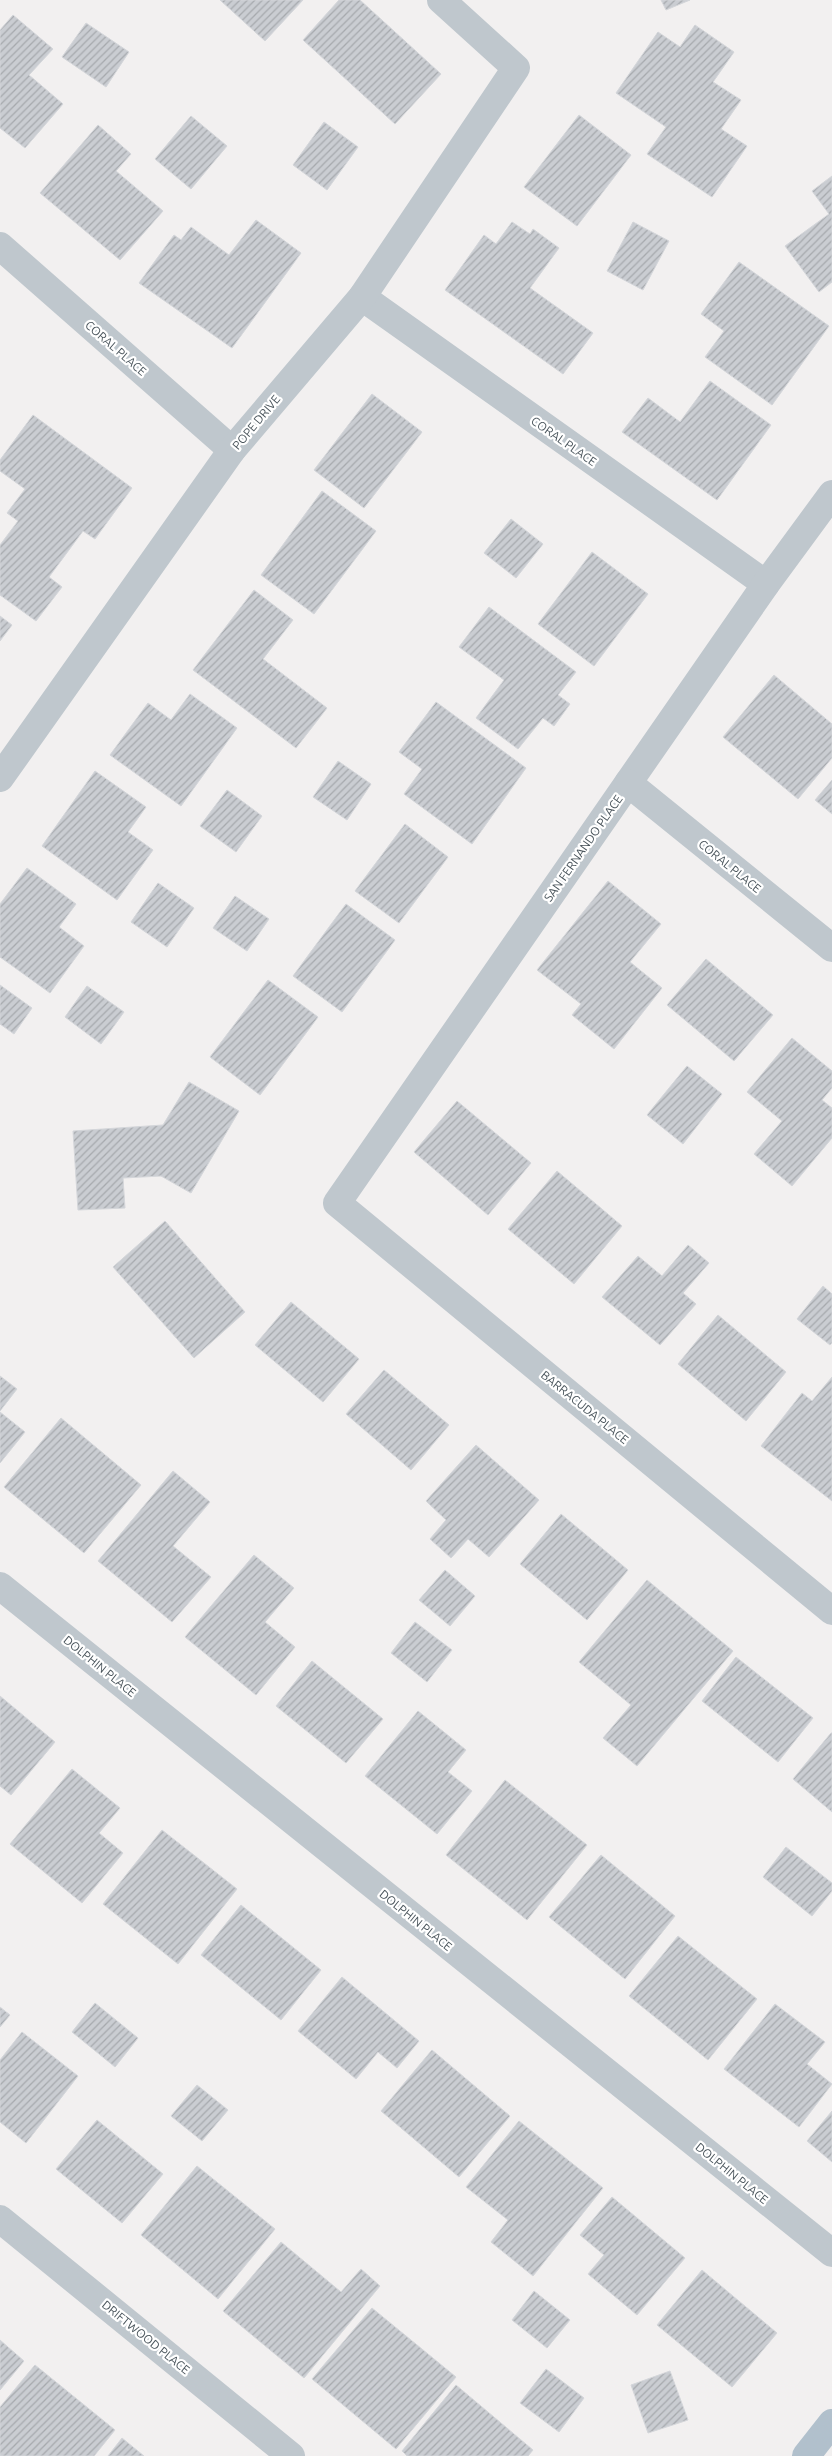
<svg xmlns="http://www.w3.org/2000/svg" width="832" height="2456" font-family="Ubuntu,sans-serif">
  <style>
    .building { fill: url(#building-hatch); stroke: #d4d6da }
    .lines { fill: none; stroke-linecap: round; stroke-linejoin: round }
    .minor { stroke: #bfc7cd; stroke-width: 28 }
    .major { stroke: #b1c0cc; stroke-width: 28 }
    .labels { text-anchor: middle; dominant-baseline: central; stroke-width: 4.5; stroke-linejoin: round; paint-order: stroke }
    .street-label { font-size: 12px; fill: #49545b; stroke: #fff }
  </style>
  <defs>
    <pattern id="building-hatch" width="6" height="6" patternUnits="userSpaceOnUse" patternTransform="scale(1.25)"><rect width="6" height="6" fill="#cacdd2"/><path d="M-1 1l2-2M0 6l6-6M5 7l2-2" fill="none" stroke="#a6a9ad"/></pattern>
  </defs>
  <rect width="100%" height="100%" fill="#f2f0f0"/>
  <g class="building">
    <path d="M220,0H303L265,41Z"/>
    <path d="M339,0H360L441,74L395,124L303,40Z"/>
    <path d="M661,0H690L666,10Z"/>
    <path d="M13,15L53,49L29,75L63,104L25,148L0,128V30Z"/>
    <path d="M86,23L129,52L106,87L62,57Z"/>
    <path d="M695,25L734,52L713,82L741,100L721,129L747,146L712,197L647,154L666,127L616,93L658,32L680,47Z"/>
    <path d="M579,115L631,155L577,226L524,187Z"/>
    <path d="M191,116L227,146L191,189L155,159Z"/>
    <path d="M324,122L358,147L327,190L293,165Z"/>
    <path d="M98,125L131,154L116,171L163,211L120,260L40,193Z"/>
    <path d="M832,176V282L819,292L785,246L829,214L812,191Z"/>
    <path d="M256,220L301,253L232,348L139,283L174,235L181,240L191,227L229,255Z"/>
    <path d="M512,222L530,234L533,229L559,248L530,288L593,333L563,374L445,290L484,235L496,244Z"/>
    <path d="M633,222L669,241L643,290L607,271Z"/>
    <path d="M739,262L829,326L772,405L705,357L724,331L701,314Z"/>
    <path d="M710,381L771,425L717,500L622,432L648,398L680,422Z"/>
    <path d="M372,394L422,432L364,508L314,470Z"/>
    <path d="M33,415L132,488L95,539L83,531L49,577L62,587L36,621L0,595V545L18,521L7,513L25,489L0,471V460Z"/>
    <path d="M322,491L376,531L314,614L261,575Z"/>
    <path d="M511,519L543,544L516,578L484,553Z"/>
    <path d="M592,552L648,594L594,666L538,624Z"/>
    <path d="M254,590L293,620L263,659L327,708L296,748L193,670Z"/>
    <path d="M489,607L576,672L558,695L570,704L554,726L543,718L518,749L476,718L504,680L459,647Z"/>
    <path d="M0,616L12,625L0,641Z"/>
    <path d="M774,675L832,724V758L798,799L723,737Z"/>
    <path d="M190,694L237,728L181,806L110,755L148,703L171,720Z"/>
    <path d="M436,702L526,768L472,844L404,794L422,769L399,752Z"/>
    <path d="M338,761L371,784L347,820L313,797Z"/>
    <path d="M95,771L146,807L128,832L153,850L117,900L42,846Z"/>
    <path d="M832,780V814L815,800Z"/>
    <path d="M227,790L262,816L236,852L200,826Z"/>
    <path d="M405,824L448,857L399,923L355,891Z"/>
    <path d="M27,868L76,904L59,927L84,946L50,993L0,957V904Z"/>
    <path d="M608,881L661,924L630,962L662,988L614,1049L572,1015L581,1004L537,970Z"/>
    <path d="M158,883L194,908L167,947L131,922Z"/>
    <path d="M235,896L269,919L247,951L213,928Z"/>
    <path d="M346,904L395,940L342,1012L293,976Z"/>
    <path d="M706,959L773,1015L734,1061L667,1005Z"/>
    <path d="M268,980L318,1017L260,1095L210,1057Z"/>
    <path d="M0,985L32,1008L14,1034L0,1024Z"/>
    <path d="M87,986L124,1012L101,1044L65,1017Z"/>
    <path d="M792,1038L832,1071V1088L822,1100L832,1108V1138L792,1186L754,1154L782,1121L747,1092Z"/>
    <path d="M687,1066L722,1094L683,1144L647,1115Z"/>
    <path d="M189,1082L239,1111L191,1193L161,1176L123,1178L125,1208L78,1210L73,1131L163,1125Z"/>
    <path d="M457,1101L531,1163L488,1215L414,1152Z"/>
    <path d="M557,1171L622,1226L574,1284L508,1229Z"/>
    <path d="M165,1221L245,1312L194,1358L113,1267Z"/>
    <path d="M688,1245L709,1263L683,1293L696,1304L660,1345L602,1297L638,1256L662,1276Z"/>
    <path d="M823,1286L832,1294V1343L830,1345L797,1319Z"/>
    <path d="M291,1302L359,1359L323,1402L255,1345Z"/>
    <path d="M718,1315L786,1372L746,1421L678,1364Z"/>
    <path d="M384,1370L449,1425L411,1470L346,1414Z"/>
    <path d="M0,1376L17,1389L0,1411Z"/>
    <path d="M832,1377V1501L761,1446L802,1393L812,1401Z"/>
    <path d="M0,1412L25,1432L0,1463Z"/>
    <path d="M61,1418L141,1485L84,1553L4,1487Z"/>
    <path d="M476,1445L539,1500L489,1557L468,1539L451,1558L430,1539L446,1520L426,1501Z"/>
    <path d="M173,1471L210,1502L173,1546L211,1577L172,1622L98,1561Z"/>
    <path d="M561,1514L628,1570L587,1620L520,1564Z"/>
    <path d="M254,1555L294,1588L265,1622L295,1647L256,1695L185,1637Z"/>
    <path d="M445,1570L475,1596L450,1626L419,1600Z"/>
    <path d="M647,1580L733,1651L637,1766L603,1738L631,1705L579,1662Z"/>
    <path d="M415,1622L452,1650L427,1682L391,1653Z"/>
    <path d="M736,1657L813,1718L778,1762L702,1701Z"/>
    <path d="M312,1661L383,1719L346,1763L276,1706Z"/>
    <path d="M0,1696L55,1742L11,1795L0,1786Z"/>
    <path d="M418,1711L466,1750L448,1772L472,1791L437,1834L365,1776Z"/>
    <path d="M831,1733H832V1812L793,1779Z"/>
    <path d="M72,1769L120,1808L99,1833L123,1853L82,1903L10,1844Z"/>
    <path d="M505,1780L587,1845L527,1920L446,1855Z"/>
    <path d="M162,1830L237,1889L178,1964L103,1904Z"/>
    <path d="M786,1847L832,1883V1891L812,1916L763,1877Z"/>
    <path d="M601,1855L675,1916L625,1979L549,1917Z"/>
    <path d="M241,1905L321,1970L281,2020L201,1955Z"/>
    <path d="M678,1936L757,1999L708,2060L629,1996Z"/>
    <path d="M342,1977L419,2041L397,2068L378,2052L356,2079L298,2031Z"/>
    <path d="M95,2003L138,2038L115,2067L72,2032Z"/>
    <path d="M775,2004L825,2042L807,2064L832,2084L799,2127L724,2069Z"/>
    <path d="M0,2007L10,2015L0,2027Z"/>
    <path d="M22,2032L78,2076L26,2143L0,2122V2060Z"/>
    <path d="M432,2050L510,2116L459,2177L381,2111Z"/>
    <path d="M197,2085L228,2110L202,2141L171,2116Z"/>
    <path d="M832,2111V2162L807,2141Z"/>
    <path d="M97,2120L163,2174L122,2223L56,2169Z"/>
    <path d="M519,2121L603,2188L533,2276L491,2242L508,2220L466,2187Z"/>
    <path d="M197,2166L275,2229L218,2299L141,2235Z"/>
    <path d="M612,2197L685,2258L637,2315L588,2274L604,2255L580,2235Z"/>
    <path d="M281,2242L341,2292L361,2269L380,2286L304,2378L223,2311Z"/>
    <path d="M702,2270L777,2333L732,2387L657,2325Z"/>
    <path d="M534,2291L570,2320L547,2348L512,2320Z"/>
    <path d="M372,2308L456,2377L396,2449L312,2379Z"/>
    <path d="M0,2340L24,2361L0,2390Z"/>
    <path d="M35,2365L115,2430L94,2456H0V2407Z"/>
    <path d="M546,2369L584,2398L559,2432L520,2403Z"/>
    <path d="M670,2371L688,2420L648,2433L631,2385Z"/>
    <path d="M456,2385L533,2450L528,2456H407L402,2451Z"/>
    <path d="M122,2438L144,2456H108Z"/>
  </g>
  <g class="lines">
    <g class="minor">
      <path d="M0,246L232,450"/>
      <path d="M362,297L766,584"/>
      <path d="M832,494L766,584L337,1203L832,1611"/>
      <path d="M0,778L232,450L362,297L516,68L441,0"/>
      <path d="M628,783L832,948"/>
      <path d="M0,1586L832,2253"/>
      <path d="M0,2219L291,2456"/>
    </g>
    <path class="major" d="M806,2456L832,2423"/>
  </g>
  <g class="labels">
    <g class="street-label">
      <text transform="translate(116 348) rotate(41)">CORAL PLACE</text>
      <text transform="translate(256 422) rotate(-50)">POPE DRIVE</text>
      <text transform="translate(564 441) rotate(35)">CORAL PLACE</text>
      <text transform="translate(583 848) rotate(-55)">SAN FERNANDO PLACE</text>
      <text transform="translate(730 866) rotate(39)">CORAL PLACE</text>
      <text transform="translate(585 1407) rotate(39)">BARRACUDA PLACE</text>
      <text transform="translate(100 1666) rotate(39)">DOLPHIN PLACE</text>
      <text transform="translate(416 1920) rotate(39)">DOLPHIN PLACE</text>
      <text transform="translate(732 2173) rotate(39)">DOLPHIN PLACE</text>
      <text transform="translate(146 2337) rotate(39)">DRIFTWOOD PLACE</text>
    </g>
  </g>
</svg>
